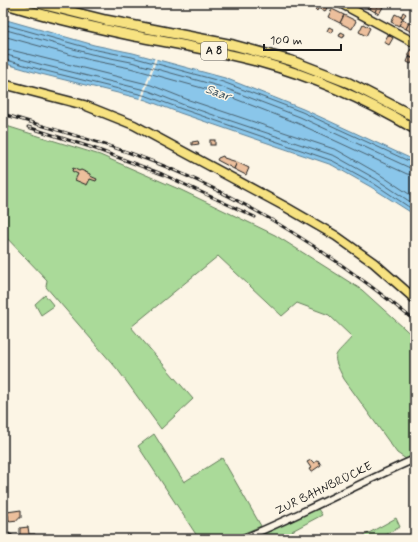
<svg xmlns="http://www.w3.org/2000/svg" width="418" height="542" font-family="Mynerve,sans-serif">
  <style>
    .green { fill: #aada99; stroke: #637b5a }
    .water { fill: #8ac6ea; stroke: #5e8298 }
    .pier { fill: #fcf5e5 }
    .lines { fill: none; stroke-linecap: round; stroke-linejoin: round }
    .shore { stroke: #48606e; stroke-width: 1 }
    .building { fill: #ecbf9c; stroke: #1c1c1c }
    .minor-casing { stroke: #1c1c1c; stroke-width: 9 }
    .major-casing { stroke: #1c1c1c; stroke-width: 11 }
    .highway-casing { stroke: #1c1c1c; stroke-width: 12 }
    .minor { stroke: #fcf5e5; stroke-width: 6 }
    .major { stroke: #f7e281; stroke-width: 8 }
    .highway { stroke: #f7e281; stroke-width: 9 }
    .rail-casing { stroke: #1c1c1c; stroke-width: 3 }
    .rail { stroke: #fcf5e5; stroke-width: 1.5; stroke-dasharray: 4.5; stroke-linecap: butt }
    .labels { text-anchor: middle; dominant-baseline: central; stroke-width: 3; stroke-linejoin: round; paint-order: stroke }
    .shield { fill: #fcf5e5; stroke: #5f5d58; stroke-width: 1 }
    .shield-label { font-size: 11px; font-weight: bold; fill: #1c1c1c }
    .street-label { font-size: 12px; fill: #1c1c1c; stroke: #fcf5e5 }
    .water-label { font-size: 13px; font-style: italic; fill: #425864; stroke: #fcf5e5 }
  </style>
  <rect width="100%" height="100%" fill="#fcf5e5"/>
  <filter id="ink" filterUnits="userSpaceOnUse"><feTurbulence type="fractalNoise" baseFrequency=".025" numOctaves="2"/><feDisplacementMap in="SourceGraphic" scale="8" xChannelSelector="R" yChannelSelector="G"/><feConvolveMatrix kernelMatrix="1 2 1 2 8 2 1 2 1" color-interpolation-filters="sRGB"/></filter>
  <g filter="url(#ink)">
    <g class="green">
      <path d="M3,125L100,155L181,190L275,235L362,290L415,338V465L397,453L344,379C330,352 334,358 352,337L329,315L297,303L282,316L218,256L131,327L193,399L161,429L118,370L46,287L47,280L3,234Z"/>
      <path d="M45,295L54,306L41,315L35,304Z"/>
      <path d="M154,434L184,482L222,458L261,526L230,539H199L138,446Z"/>
      <path d="M316,506L322,515L292,531L297,539H250Z"/>
      <path d="M396,518L400,527L378,539H358Z"/>
    </g>
    <path class="water" d="M3,19L94,45L133,53L225,78L303,109L414,160L415,161V215L371,187L332,165L180,113L146,100L41,74L3,63Z"/>
    <path class="pier" d="M155,57L157,58L142,101L140,100Z"/>
    <g class="lines">
      <g class="shore">
        <path d="M3,24L92,49L132,57L223,82L302,112L415,164"/>
        <path d="M3,29L91,54L131,62L222,87L300,117L410,168L415,169"/>
        <path d="M3,36L90,60L130,68L220,93L297,123L407,174L415,175"/>
        <path d="M3,48L151,85L186,99L337,150L379,174L415,198"/>
        <path d="M3,54L43,65L149,91L184,105L335,156L376,179L415,205"/>
        <path d="M3,59L42,70L147,96L182,109L333,161L373,183L415,211"/>
      </g>
    </g>
    <g class="building">
      <path d="M313,3H321L317,11L312,6Z"/>
      <path d="M321,3L328,5L325,12L318,8Z"/>
      <path d="M370,3L373,4L370,9L367,8Z"/>
      <path d="M373,3L378,5L375,12L370,9Z"/>
      <path d="M378,5L383,7L379,14L375,12Z"/>
      <path d="M332,9L344,15L340,23L328,17Z"/>
      <path d="M403,12L406,14L403,18L401,17Z"/>
      <path d="M395,14L403,18L399,26L391,22Z"/>
      <path d="M344,15L356,21L352,29L340,23Z"/>
      <path d="M403,19L409,23L406,29L399,25Z"/>
      <path d="M409,23L415,24V33L406,29Z"/>
      <path d="M363,24L370,28L366,36L359,32Z"/>
      <path d="M329,27L333,29L331,33L327,31Z"/>
      <path d="M341,32L345,34L343,38L339,36Z"/>
      <path d="M388,35L393,38L389,45L384,42Z"/>
      <path d="M411,49L415,51L414,59L407,55Z"/>
      <path d="M409,57L414,59L411,64L407,62Z"/>
      <rect x="210" y="140" width="5" height="5"/>
      <path d="M198,141L199,144L192,145V142Z"/>
      <path d="M223,156L224,158L237,162L234,169L217,160L218,158Z"/>
      <path d="M237,162L249,168L246,175L234,169Z"/>
      <path d="M73,168L79,171L81,170L90,174V176L97,179L96,181L90,179L87,185L75,180L78,174L72,171Z"/>
      <path d="M311,460L314,463L318,460L321,465L311,472L309,469L311,468L307,462Z"/>
      <path d="M21,510V518H18V520L9,521L7,512Z"/>
      <path d="M8,515L9,522H5L4,516Z"/>
      <path d="M28,527L29,534H35L36,539H20V528Z"/>
    </g>
    <g class="lines">
      <g class="minor-casing">
        <g id="minor">
          <path d="M3,536H6L11,539"/>
          <path d="M242,539C301,515 357,484 415,459"/>
        </g>
      </g>
      <g class="major-casing">
        <g id="major">
          <path d="M340,3L415,43"/>
          <path d="M3,84L84,105L134,125L284,206L336,236L374,263L415,299"/>
        </g>
      </g>
      <g class="highway-casing">
        <g id="highway">
          <path d="M3,3C47,17 91,27 135,36C177,44 219,51 260,62C315,77 366,100 415,129"/>
          <path d="M37,3L105,20L233,45L292,61L349,83L415,117"/>
        </g>
      </g>
      <use href="#minor" class="minor"/>
      <use href="#major" class="major"/>
      <use href="#highway" class="highway"/>
      <g class="rail-casing">
        <g id="rail">
          <path d="M3,114C46,127 90,139 133,154C236,191 331,252 415,321"/>
          <path d="M28,127L93,148L162,174L255,217"/>
        </g>
      </g>
      <use href="#rail" class="rail"/>
    </g>
  </g>
  <g class="labels">
    <rect class="shield" x="201" y="42" width="26" height="18" rx="3"/>
    <g class="shield-label">
      <text x="214" y="51">A 8</text>
    </g>
    <g class="street-label">
      <text transform="translate(324 489) rotate(-26)">ZUR BAHNBRÜCKE</text>
    </g>
    <g class="water-label">
      <text transform="translate(218 93) rotate(20)">Saar</text>
    </g>
  </g>
  <rect width="418" height="542" fill="none" stroke="#fcf5e5" stroke-width="16"/>
  <rect x="8" y="8" width="402" height="526" fill="none" stroke="#1c1c1c" stroke-width="1.5" filter="url(#ink)"/>
  <path d="M264 44v6h77v-6" fill="none" stroke="#1c1c1c" stroke-width="2"/>
  <text x="270" y="44" font-size="12" fill="#1c1c1c" stroke="#fcf5e5" stroke-width="3" paint-order="stroke">100 m</text>
</svg>
